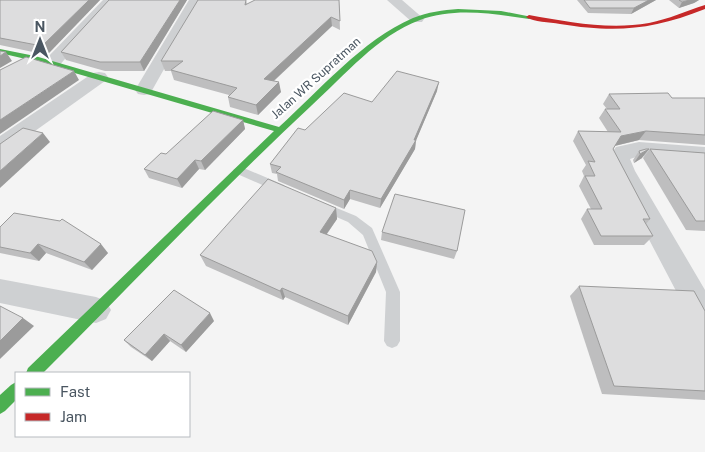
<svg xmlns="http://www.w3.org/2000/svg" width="705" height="452" font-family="'Public Sans',sans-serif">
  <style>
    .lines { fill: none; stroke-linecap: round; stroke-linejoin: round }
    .lane { fill: #ced0d2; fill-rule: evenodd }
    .street { fill: #ced0d2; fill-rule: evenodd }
    .fast { fill: #4caf50; fill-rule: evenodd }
    .jam { fill: #c62828; fill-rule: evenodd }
    .wall { fill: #bebebf }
    .shaded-wall { fill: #9b9b9b }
    .building { fill: #ddddde; stroke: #9b9b9b }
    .labels { text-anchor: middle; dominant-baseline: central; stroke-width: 4.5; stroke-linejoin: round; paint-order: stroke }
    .street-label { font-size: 12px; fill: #4a5661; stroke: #fff }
  </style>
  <rect width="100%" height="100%" fill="#f4f4f4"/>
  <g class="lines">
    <g class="lane">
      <path d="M239,166L284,185L286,188L284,191H276L235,173L233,170Z"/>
      <path d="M322,202L356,216L372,228L400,292V341L397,346L392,348L387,346L384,341L386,292L363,235L348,222L318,209L316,206Z"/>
    </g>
    <g class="street">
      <path d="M103,0H117L57,68H45L43,64L45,60Z"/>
      <path d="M189,0H203L150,94L144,95L138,94L135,90Z"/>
      <path d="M387,0H402L424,19L422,22H412Z"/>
      <path d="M99,72L105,73L108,77L105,81L7,151L0,153V136L93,73Z"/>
      <path d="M639,142L705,147V161L639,156L630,159L635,171L705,290V331L695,327L613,171L608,158L616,147Z"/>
      <path d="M0,279L96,297L106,301L111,310L106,319L96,323L0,303Z"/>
    </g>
    <g class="fast">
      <path d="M458,9L501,11L532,17L529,19C494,14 455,7 420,20C377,36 345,75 311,106C219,192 132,284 43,373H26L28,368L274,131L30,60L0,53V49L35,56L279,127C320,90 362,40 413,18C428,12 443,10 458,9Z"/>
      <path d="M16,382V400L5,411L0,414V395L11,385Z"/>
    </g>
    <path class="jam" d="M705,5V9C652,30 616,33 560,24C549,22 534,22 526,17L529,15C568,22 609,30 649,23C669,19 686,11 705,5Z"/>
  </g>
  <g class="wall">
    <path d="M0,0H100L47,55L0,45Z"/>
    <path d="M109,0H187L144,71H105L66,60L61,52Z"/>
    <path d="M246,0L247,4L339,0L340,30L332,26L274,81L281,92L258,115L230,107L228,97L229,95L174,80L171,71H165L161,61Z"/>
    <path d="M577,0H656L631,14L588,13Z"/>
    <path d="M669,0H699L694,3L679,8Z"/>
    <path d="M437,91L416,140L415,149L380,208L350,199L344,209L278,181L277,174L272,173L270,164L305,130L372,102Z"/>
    <path d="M609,94L672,98H705V145L639,140L615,146L613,149L650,219L646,224L653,236L644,245H594L581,219L587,209H591L579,186L584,176L582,171L586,165L573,141L578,131L608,132L599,118L605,109H607L603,104Z"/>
    <path d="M243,120L245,129L205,170L199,169L182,188L149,178L144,169Z"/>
    <path d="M650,149L705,153V231L686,230L643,158Z"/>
    <path d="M639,151L642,158L634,163L633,160Z"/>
    <path d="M336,208L337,219L327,234L377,262L376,272L348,325L285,297L283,300L206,266L200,255Z"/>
    <path d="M0,227L108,253L92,270L46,253L39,261L0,253Z"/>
    <path d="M382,232L457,251L454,259L381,240Z"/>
    <path d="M579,286L705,311V400L602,394L570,296Z"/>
    <path d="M214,321L186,352L170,341L152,361L131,347L124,340Z"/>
  </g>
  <g class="shaded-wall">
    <path d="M89,0H100L47,55L42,46Z"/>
    <path d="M180,0H187L144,71L140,62Z"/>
    <path d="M649,0H656L631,14L634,8Z"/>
    <path d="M690,0H699L694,3L679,8L682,2Z"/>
    <path d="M331,17L332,26L266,88L264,79Z"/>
    <path d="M6,52L12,61L0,68V56Z"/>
    <path d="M74,71L79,80L0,134V120Z"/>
    <path d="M279,82L281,92L258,115L256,105Z"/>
    <path d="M439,82L437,91L415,143L416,140L415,149L380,208L381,199Z"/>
    <path d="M243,120L245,129L205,170L201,161Z"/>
    <path d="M646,131L639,140L614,146L621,136Z"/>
    <path d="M43,133L50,142L0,188V171Z"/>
    <path d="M649,149L642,158L634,163L640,154Z"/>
    <path d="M195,160L199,169L182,188L177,179Z"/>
    <path d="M350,190V199L344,209V200Z"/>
    <path d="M336,208L337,219L321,242L320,232Z"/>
    <path d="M38,244L46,253L39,261L30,253Z"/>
    <path d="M101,244L108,253L92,270L84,262Z"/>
    <path d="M377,262L376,272L348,325V316Z"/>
    <path d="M282,288L285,297L283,300L280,291Z"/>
    <path d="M210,313L214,321L186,352L181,345Z"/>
    <path d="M23,318L34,326L0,359V341Z"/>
    <path d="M164,334L170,341L152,361L145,355Z"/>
  </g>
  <g class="building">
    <path d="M0,0H89L42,46L0,38Z"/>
    <path d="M109,0H180L140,62H100L61,52Z"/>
    <path d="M198,0H246L245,5L255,0H339L340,21L331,17L264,79L279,82L256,105L228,97L237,88L171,70L183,61H161Z"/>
    <path d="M584,0H649L634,8H590Z"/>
    <path d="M679,0H690L682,2Z"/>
    <path d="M0,51L6,52L0,56Z"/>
    <path d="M26,57L74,71L0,120V70Z"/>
    <path d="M397,71L439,82L414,140H416L381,199L350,190L344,200L276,172L281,167L270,164L298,128L305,130L344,93L372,102Z"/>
    <path d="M668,93L672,98H705V135L646,131L621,136L613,149L650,219H643L653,236H601L587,209H602L585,176H595L588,161L595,162L578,131L621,132L605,109H620L609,94Z"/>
    <path d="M213,111L243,120L201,161L195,160L177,179L144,169L161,153L166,154Z"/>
    <path d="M23,128L43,133L0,171V144Z"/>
    <path d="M646,149H649L640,154L639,151Z"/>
    <path d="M650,149L705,153V221H696Z"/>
    <path d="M268,179L336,208L320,232L372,251L377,262L348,316L282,288L280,291L200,255Z"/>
    <path d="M395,194L465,210L457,251L382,232Z"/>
    <path d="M14,213L60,221L62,219L101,244L84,262L38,244L30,253L0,247V227Z"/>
    <path d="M579,286L694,291L705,311V391L614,386Z"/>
    <path d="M174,290L210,313L181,345L164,334L145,355L124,340Z"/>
    <path d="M0,306L23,318L0,341Z"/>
  </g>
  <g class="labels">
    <g class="street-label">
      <text transform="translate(316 78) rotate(-42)">Jalan WR Supratman</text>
    </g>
  </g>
  <rect x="15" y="372" width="175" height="65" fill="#ffffff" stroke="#b7bbc0"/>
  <rect x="25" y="388" width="25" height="8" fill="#4caf50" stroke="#b7bbc0"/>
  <text x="60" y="397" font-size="15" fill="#4a5661">Fast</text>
  <rect x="25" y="413" width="25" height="8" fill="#c62828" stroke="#b7bbc0"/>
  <text x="60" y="422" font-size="15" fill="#4a5661">Jam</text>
  <g transform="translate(40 40)" stroke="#ffffff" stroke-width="4" paint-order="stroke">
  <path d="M0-4L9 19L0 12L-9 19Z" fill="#4a5661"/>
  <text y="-8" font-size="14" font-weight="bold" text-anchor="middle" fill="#4a5661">N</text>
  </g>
</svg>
